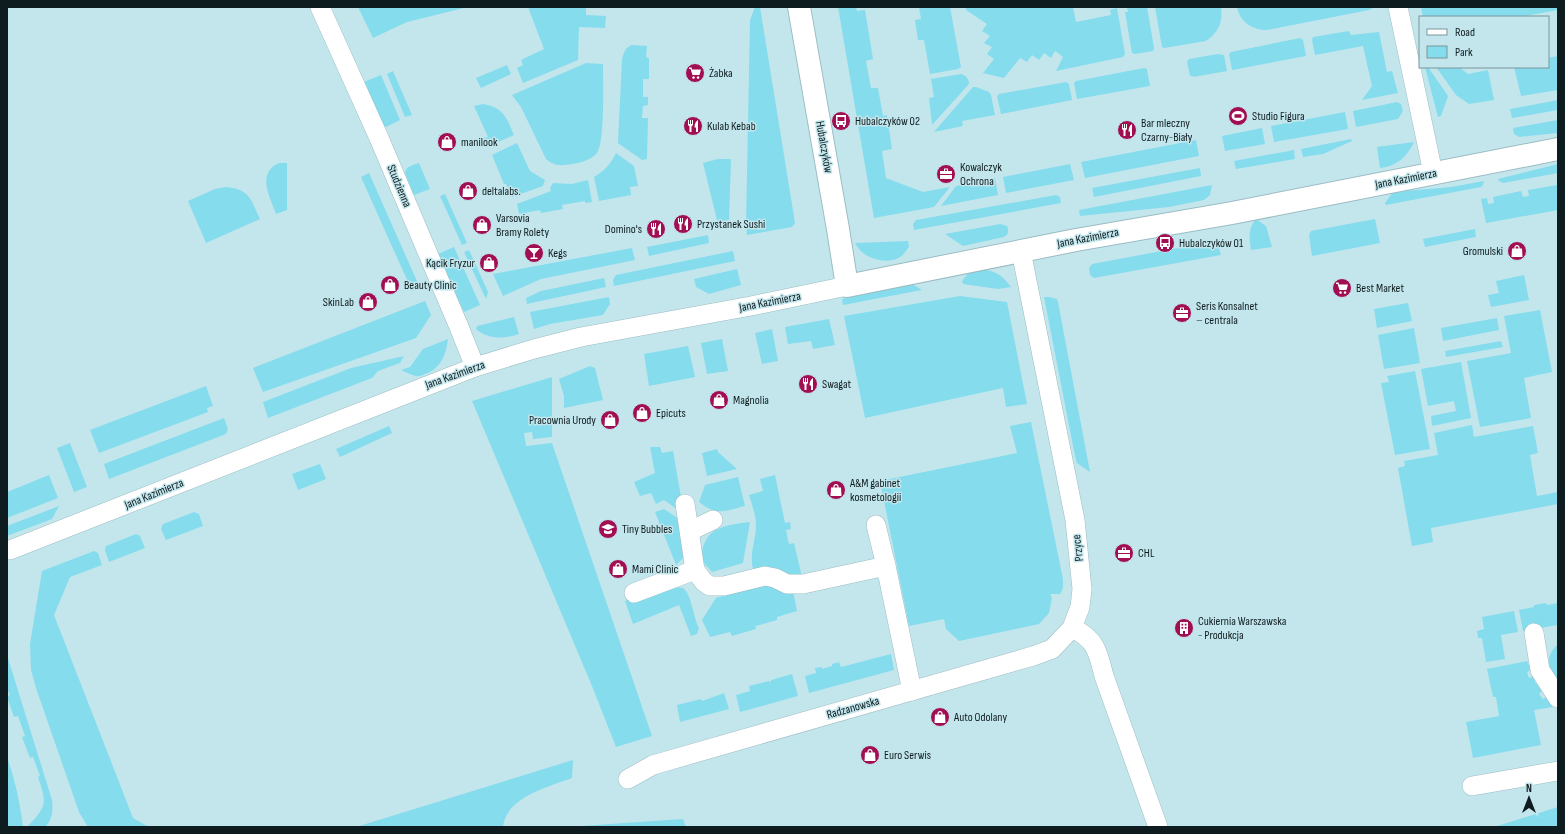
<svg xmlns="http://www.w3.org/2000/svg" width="1565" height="834" font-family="'Sofia Sans Condensed',sans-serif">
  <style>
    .green { fill: #85dced }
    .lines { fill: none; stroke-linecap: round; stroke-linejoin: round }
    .minor-casing { stroke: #9bbcc3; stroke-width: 20 }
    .tertiary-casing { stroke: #9bbcc3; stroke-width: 24 }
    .minor { stroke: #fff; stroke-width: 19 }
    .tertiary { stroke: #fff; stroke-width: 22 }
    .labels { text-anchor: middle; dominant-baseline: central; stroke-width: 3; stroke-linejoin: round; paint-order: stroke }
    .poi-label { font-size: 12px; fill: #0f1c1f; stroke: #c3e6ed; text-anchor: start }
    .street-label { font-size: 12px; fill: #0f1c1f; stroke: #c3e6ed }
  </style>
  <rect width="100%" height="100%" fill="#c3e6ed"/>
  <g class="green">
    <path d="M358,7H468L407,22L373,38Z"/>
    <path d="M528,7H586V15L606,16L605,28L579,27L578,60L523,83L517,68L523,65L521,60L544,49Z"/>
    <path d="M755,7H760L795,223L792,227L747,235L746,225L750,20Z"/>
    <path d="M838,7H856L857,11L865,10L873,59L866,61L871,88H878L883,116L887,115L892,149L882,151L886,178L923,192L950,187L934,207L874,218Z"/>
    <path d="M919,7H950L961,67L958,69L930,74L924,40H918L915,20L921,19Z"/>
    <path d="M966,7H1073L1076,22L1111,15L1110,10L1117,8L1125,54L1123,57L1056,71L1063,57L1055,51L1051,58L1044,53L1039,60L1032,55L1027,62L1020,58L1004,78L983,73L994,59L987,54L992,47L984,43L990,36L982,31L987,24L966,10Z"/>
    <path d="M1127,7H1147L1154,48L1153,51L1135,54L1132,53L1125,12H1128Z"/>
    <path d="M1155,7H1221C1223,22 1219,32 1206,41L1164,48L1162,47Z"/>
    <path d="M1237,7H1375L1369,10L1267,30C1252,30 1240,22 1237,7Z"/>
    <path d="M1421,7H1558V10L1520,17H1423Z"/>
    <path d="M1349,31L1351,35L1379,32L1387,72L1392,71L1398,93L1362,100L1372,86L1363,46L1315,55L1312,40L1313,37Z"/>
    <path d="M1300,38L1303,40L1306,56L1232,70L1229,54L1231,52Z"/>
    <path d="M632,45L647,46L646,57L649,58V79H643V97H648V105L643,106L642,118H648L647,159L642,160L618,143L622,59C624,53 625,47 632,45Z"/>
    <path d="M1218,54L1224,55L1227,71L1193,77V76H1190L1187,62L1189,59Z"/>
    <path d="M1558,56V90L1521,96L1514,67H1548V58Z"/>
    <path d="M586,63L603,64C603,81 605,142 597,153C591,160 580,163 572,164C561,166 554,166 546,159L521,107L512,95Z"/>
    <path d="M507,65L511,74L481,88L476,78Z"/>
    <path d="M1425,67H1428L1448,96L1441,116L1438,117Z"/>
    <path d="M1436,67H1459L1468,74L1488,70L1494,100L1469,104L1456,95Z"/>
    <path d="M1144,68L1147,69L1150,86L1077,99L1074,83L1076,81Z"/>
    <path d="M393,71L412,115L405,117L387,74Z"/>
    <path d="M961,74C965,75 969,78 969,84L932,125L929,98L934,97L931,79Z"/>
    <path d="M381,75L400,120L386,127L384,126L364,82Z"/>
    <path d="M1066,82L1069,84L1072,100L1001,114L997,96L999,94Z"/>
    <path d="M973,87H976L989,92L991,95L995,115L962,121L963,126L934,132Z"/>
    <path d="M1558,100V110L1512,118L1510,109Z"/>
    <path d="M1397,102L1401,104L1403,111L1398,119L1356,127L1353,111Z"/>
    <path d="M483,104C503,107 507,118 514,135L487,147L483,138L488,137L474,106Z"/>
    <path d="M1345,112L1348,129L1274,142L1271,126Z"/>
    <path d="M1558,120V133L1519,137L1514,134L1513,128Z"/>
    <path d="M1262,128L1265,144L1225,151L1222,136Z"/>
    <path d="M1351,139L1352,141L1323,154L1303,157L1301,149Z"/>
    <path d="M1196,140L1199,156L1085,178L1081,162Z"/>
    <path d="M1414,142C1407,157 1397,166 1380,168L1377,147Z"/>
    <path d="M517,143L530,171L545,180L543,186L512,197L506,184H504L492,155Z"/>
    <path d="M1294,150L1295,159L1236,169L1234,161Z"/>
    <path d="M616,153L634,166L638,186L630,187L631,195L599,201L594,177C604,171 611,164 616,153Z"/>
    <path d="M718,159H731L729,220L719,222L717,220L703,163Z"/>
    <path d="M279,163H287V210L276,214C270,197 256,173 279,163Z"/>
    <path d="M419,163L430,189L414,195L405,173C406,166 413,165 419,163Z"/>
    <path d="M1070,164L1074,180L1006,193L1003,177Z"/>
    <path d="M1558,164V173L1503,183L1499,181L1498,179Z"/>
    <path d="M1200,168L1201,176L1094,197L1092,188Z"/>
    <path d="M369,173L420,288L412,291L361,177Z"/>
    <path d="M995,178L998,195L941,206L956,186Z"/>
    <path d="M588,180L592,202L585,203V201L562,205L563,209L541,213L540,210L519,214L517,204L551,191L550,188L553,183L572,184Z"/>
    <path d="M1484,181L1483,185L1481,187L1386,205L1385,203L1393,192L1451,187Z"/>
    <path d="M1212,185L1210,195L1204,200L1169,207L1080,216L1079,210Z"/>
    <path d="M1557,185L1558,210L1486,223L1481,199L1487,198L1488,204L1494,203L1493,197L1521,191L1523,197L1529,196L1528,190Z"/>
    <path d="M226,187C250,189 251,200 260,219L206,243L188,201L215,189Z"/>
    <path d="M445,194L467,243L462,245L440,196Z"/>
    <path d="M1056,195L1060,197L1061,203L914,230L913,224L916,220Z"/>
    <path d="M1256,219L1266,226L1272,247L1251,250C1249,238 1248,228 1256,219Z"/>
    <path d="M1375,219L1380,243L1312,256L1309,235L1311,231Z"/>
    <path d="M1000,224L1007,226C1009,231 1009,234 1004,237L963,246L945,234Z"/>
    <path d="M1475,229L1476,237L1425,247L1423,239Z"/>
    <path d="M708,235L709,243L649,256L647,247Z"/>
    <path d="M908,241L909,247C906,250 904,255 900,257C890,264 872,260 863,253C859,250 857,246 855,243Z"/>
    <path d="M1215,241L1218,245L1221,255L1094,278L1090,275L1089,268L1092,264Z"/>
    <path d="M454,247L480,305L464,312L438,254Z"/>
    <path d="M632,248L635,260L541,279L503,296L493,274Z"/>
    <path d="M469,250L488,292L486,299L464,252Z"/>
    <path d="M733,251L735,261L614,286L613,280L616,275Z"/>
    <path d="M737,269L741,285L709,294L696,287L694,279Z"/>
    <path d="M979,269C996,271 1001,274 1011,287L998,289L963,284L962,281L970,271Z"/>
    <path d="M1524,275L1529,300L1491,307L1488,295L1499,293L1496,281Z"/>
    <path d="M604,278L606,287L527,304L526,298L541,291Z"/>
    <path d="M909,282L922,290L843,305L842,299L867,292Z"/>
    <path d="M960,296L1007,302L1027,404L1006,407L1003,388L865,418L844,316Z"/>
    <path d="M609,297L610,304L603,315L550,324L534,329L530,312Z"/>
    <path d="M1044,297H1049L1057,299L1058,302L1090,472L1077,463L1075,456Z"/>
    <path d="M425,301L431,315L416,338L263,392L253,368Z"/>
    <path d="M1408,303L1412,321L1377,328L1374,309Z"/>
    <path d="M1540,310L1552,372L1524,378L1531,418L1480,427L1467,361L1511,353L1504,316Z"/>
    <path d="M514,317L519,334C504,339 489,340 476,329L477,326Z"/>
    <path d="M1497,318L1499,330L1443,341L1441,328Z"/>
    <path d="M829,319L835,345L813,349L811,341L788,344L785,327Z"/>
    <path d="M1414,328L1420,363L1384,369L1378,335Z"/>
    <path d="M772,329L778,361L762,364L755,333Z"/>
    <path d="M448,339C446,354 442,366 428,373C424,374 420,377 416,376C411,375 406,372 401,370L410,367L423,349Z"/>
    <path d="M722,339L728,371L707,374L701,343Z"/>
    <path d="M1501,341L1503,347L1446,357L1445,351Z"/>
    <path d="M688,346L695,377L649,386L644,354Z"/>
    <path d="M404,356L400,363L378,371L372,378L268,418L263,402L351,368Z"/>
    <path d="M1461,362L1471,418L1432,426L1431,416L1456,411L1454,401L1428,406L1421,369Z"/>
    <path d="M590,366L595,368L603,400L564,408V396L559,379Z"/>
    <path d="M1415,371L1430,449L1395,455L1381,383L1389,382L1387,376Z"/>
    <path d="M552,377V437L533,439L532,432L524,433L526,446L552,443L652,736L616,747L592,686L472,401Z"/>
    <path d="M206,386L213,406L207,408L208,412L99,453L90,430Z"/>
    <path d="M224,418L228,429L226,434L109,479L104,464Z"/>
    <path d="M1031,422L1063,579V588L1060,594H1050L1052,598L1049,613L1039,624L959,641L946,629L944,619L909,626L880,481L1017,453L1010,426Z"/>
    <path d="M1472,425L1474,437L1533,426L1538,453L1530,455L1537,496L1558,492V504L1431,528L1433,542L1412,546L1398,468L1405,466L1404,461L1438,455L1434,433Z"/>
    <path d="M389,426L392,433L340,457L336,449Z"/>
    <path d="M70,443L87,487L74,492L57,448Z"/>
    <path d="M650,447H660L662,453L673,451L684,514L664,500L656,504L651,493L640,496L634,482L655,473Z"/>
    <path d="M717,449L718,452L737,469L707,476L702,453Z"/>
    <path d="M320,464L326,479L298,490L292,474Z"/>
    <path d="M49,475L58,498L7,518V492Z"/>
    <path d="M775,475L785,523L790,522L791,529L786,530L789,544L794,543L802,577L798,578L765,567L753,569C749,554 756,540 756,525C756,515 752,505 749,495L763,491L760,479Z"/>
    <path d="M738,477L745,506C725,511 716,516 699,502L705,485Z"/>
    <path d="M59,506L52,519L7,536V526Z"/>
    <path d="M664,509L685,523V556L676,565L655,512Z"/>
    <path d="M194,512L199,514L203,526L166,540L161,529L163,524Z"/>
    <path d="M750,522L743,563L712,572C710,569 706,566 704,563C698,552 706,535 716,530C726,525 739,523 750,522Z"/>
    <path d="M136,534L140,536L145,548L109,562L105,550L106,546Z"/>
    <path d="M94,551L98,553L102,565L70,577L54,615L133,818L149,827H88L79,812L36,688L31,670L30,644L42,571Z"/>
    <path d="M760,584L793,591L797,611L777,617V620L756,626L755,625L756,629L732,636L730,632L710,637L702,620L716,598Z"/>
    <path d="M674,587L683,588C692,595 693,617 699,628L697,634L691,636L679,605L633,624L625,601L632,598L635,602Z"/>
    <path d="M1546,603L1547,605L1558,603V625L1523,631L1519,610L1534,607V605Z"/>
    <path d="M1514,611L1518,632L1501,635L1505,659L1486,662L1482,638H1478L1477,631L1484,629L1482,617Z"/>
    <path d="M1558,644V683C1549,668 1543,658 1558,644Z"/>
    <path d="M891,654L894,670L809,693L805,676L816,673L815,668L822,667V669L832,666V664L839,662L841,667Z"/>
    <path d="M7,655L52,800C53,810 53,819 45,827H27C47,806 47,804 38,777L40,776L33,757L30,758L22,737L25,736L18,716L14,717L7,697L10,695L7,689Z"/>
    <path d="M1527,661L1531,670L1527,672L1529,678L1534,676L1535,682L1542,691L1539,694L1543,699L1547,697L1553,707L1534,710L1541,745L1473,758L1466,722L1499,716L1496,697H1493L1487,669Z"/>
    <path d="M792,674L798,696L740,712L736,695L750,691L749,686L769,681L771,682V680Z"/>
    <path d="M724,693L729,709L680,722L677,705L701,699L702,701Z"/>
    <path d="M7,757C15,780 20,803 23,827H7Z"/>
    <path d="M573,760L572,778C548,787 506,797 503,827H356Z"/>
    <path d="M1558,807V827H1494Z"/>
    <path d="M683,819L686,827H577L581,826Z"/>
  </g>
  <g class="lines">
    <g class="minor-casing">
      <g id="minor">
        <path d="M320,7L379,138L459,327L475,367"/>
        <path d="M1398,7L1433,173"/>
        <path d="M685,504L695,570L704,582L710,586H724L765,576L775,578L787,584H803L886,566L912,691"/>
        <path d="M876,525L886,566"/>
        <path d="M690,531L713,520"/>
        <path d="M10,550L475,367L534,349L581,337L751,306L847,286"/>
        <path d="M634,593L695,570"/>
        <path d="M1072,628C1096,639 1098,652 1104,676L1158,827"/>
        <path d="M1534,633L1540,670L1558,698"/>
        <path d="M628,779L653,765L1033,656L1052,649L1072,628L1080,607L1082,589L1075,520L1021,251"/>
        <path d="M1472,786L1558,771"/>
      </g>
    </g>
    <g class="tertiary-casing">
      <path id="tertiary" d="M799,7L838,229L847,286L1076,240L1232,213L1558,149"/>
    </g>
    <use href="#minor" class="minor"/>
    <use href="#tertiary" class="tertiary"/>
  </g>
  <defs>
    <g id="supermarket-disc" transform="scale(1)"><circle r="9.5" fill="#a10e52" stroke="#c3e6ed"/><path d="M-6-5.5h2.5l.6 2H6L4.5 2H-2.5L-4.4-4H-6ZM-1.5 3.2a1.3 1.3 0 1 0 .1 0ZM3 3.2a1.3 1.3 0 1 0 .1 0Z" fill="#fff"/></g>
    <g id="stadium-disc" transform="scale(1)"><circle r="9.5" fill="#a10e52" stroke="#c3e6ed"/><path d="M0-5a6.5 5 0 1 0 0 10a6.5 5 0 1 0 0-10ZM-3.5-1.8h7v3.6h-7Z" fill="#fff"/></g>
    <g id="bus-disc" transform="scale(1)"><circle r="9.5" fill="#a10e52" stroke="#c3e6ed"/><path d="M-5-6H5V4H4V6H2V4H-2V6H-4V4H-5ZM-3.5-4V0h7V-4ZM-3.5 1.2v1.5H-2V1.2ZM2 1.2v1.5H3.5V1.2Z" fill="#fff"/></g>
    <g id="restaurant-disc" transform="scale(1)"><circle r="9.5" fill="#a10e52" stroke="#c3e6ed"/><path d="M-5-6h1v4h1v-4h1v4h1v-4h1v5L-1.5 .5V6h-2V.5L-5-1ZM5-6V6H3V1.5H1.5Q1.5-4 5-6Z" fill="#fff"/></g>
    <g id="shop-disc" transform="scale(1)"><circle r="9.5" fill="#a10e52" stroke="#c3e6ed"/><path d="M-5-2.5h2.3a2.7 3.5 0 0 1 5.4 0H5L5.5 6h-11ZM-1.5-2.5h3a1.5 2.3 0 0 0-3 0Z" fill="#fff"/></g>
    <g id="office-disc" transform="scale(1)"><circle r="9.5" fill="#a10e52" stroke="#c3e6ed"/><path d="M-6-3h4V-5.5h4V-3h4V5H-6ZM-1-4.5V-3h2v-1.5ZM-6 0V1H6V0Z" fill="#fff"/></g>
    <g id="bar-disc" transform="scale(1)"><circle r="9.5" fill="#a10e52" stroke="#c3e6ed"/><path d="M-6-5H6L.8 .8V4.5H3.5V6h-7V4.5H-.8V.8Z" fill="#fff"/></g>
    <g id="school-disc" transform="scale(1)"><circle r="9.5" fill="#a10e52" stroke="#c3e6ed"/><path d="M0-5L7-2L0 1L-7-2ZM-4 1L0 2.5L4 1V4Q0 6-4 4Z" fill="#fff"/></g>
    <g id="building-disc" transform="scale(1)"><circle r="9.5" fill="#a10e52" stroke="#c3e6ed"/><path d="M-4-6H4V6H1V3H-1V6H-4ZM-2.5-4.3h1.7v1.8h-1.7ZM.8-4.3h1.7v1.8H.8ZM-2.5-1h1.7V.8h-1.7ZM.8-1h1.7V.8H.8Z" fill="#fff"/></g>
  </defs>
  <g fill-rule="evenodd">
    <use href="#supermarket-disc" x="695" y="73"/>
    <use href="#stadium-disc" x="1238" y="116"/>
    <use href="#bus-disc" x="841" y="121"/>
    <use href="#restaurant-disc" x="693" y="126"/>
    <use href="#restaurant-disc" x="1127" y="130"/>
    <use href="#shop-disc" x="447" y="142"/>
    <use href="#office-disc" x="946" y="174"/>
    <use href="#shop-disc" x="468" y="191"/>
    <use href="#restaurant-disc" x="683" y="224"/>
    <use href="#shop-disc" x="482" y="225"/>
    <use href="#restaurant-disc" x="656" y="229"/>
    <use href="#bus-disc" x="1165" y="243"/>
    <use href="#shop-disc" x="1517" y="251"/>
    <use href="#bar-disc" x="534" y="253"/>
    <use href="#shop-disc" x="489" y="263"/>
    <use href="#shop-disc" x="390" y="285"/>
    <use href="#supermarket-disc" x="1342" y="288"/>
    <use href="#shop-disc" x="368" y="302"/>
    <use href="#office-disc" x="1182" y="313"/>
    <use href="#restaurant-disc" x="808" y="384"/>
    <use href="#shop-disc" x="719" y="400"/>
    <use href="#shop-disc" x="642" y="413"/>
    <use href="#shop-disc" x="610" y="420"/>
    <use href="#shop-disc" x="836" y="490"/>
    <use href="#school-disc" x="608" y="529"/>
    <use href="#office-disc" x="1124" y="553"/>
    <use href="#shop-disc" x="618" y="569"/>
    <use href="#building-disc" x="1184" y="628"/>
    <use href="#shop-disc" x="940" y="717"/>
    <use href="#shop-disc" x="870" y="755"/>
  </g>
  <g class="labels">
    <g class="poi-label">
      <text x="709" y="73">Żabka</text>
      <text x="1252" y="116">Studio Figura</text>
      <text x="855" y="121">Hubalczyków 02</text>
      <text x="1141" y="123">Bar mleczny<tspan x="1141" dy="14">Czarny-Biały</tspan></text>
      <text x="707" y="126">Kulab Kebab</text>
      <text x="461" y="142">manilook</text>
      <text x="960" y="167">Kowalczyk<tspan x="960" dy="14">Ochrona</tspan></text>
      <text x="482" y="191">deltalabs.</text>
      <text x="496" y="218">Varsovia<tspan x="496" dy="14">Bramy Rolety</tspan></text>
      <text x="697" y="224">Przystanek Sushi</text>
      <text x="642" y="229" text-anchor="end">Domino's</text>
      <text x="1179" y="243">Hubalczyków 01</text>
      <text x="1503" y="251" text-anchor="end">Gromulski</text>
      <text x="548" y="253">Kegs</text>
      <text x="475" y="263" text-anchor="end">Kącik Fryzur</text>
      <text x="404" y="285">Beauty Clinic</text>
      <text x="1356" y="288">Best Market</text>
      <text x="354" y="302" text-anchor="end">SkinLab</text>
      <text x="1196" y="306">Seris Konsalnet<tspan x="1196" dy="14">– centrala</tspan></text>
      <text x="822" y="384">Swagat</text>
      <text x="733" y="400">Magnolia</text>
      <text x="656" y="413">Epicuts</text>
      <text x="596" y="420" text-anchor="end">Pracownia Urody</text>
      <text x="850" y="483">A&amp;M gabinet<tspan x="850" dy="14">kosmetologii</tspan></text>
      <text x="622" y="529">Tiny Bubbles</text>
      <text x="1138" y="553">CHL</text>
      <text x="632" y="569">Mami Clinic</text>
      <text x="1198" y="621">Cukiernia Warszawska<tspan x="1198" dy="14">- Produkcja</tspan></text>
      <text x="954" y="717">Auto Odolany</text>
      <text x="884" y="755">Euro Serwis</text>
    </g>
    <g class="street-label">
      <text transform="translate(824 147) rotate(80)">Hubalczyków</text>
      <text transform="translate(1406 179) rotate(-11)">Jana Kazimierza</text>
      <text transform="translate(399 186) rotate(67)">Studzienna</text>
      <text transform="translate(1088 238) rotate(-11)">Jana Kazimierza</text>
      <text transform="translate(770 302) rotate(-11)">Jana Kazimierza</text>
      <text transform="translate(455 375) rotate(-20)">Jana Kazimierza</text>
      <text transform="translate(154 494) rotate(-22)">Jana Kazimierza</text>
      <text transform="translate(1078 548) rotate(-96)">Przyce</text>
      <text transform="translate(853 708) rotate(-16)">Radzanowska</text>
    </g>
  </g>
  <rect width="1565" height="834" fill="none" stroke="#0f1c1f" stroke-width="16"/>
  <rect x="1419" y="16" width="130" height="52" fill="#c3e6ed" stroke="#7b959b"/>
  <rect x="1427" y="29" width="20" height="6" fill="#ffffff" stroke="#7b959b"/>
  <text x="1455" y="36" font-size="12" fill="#0f1c1f">Road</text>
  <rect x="1427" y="46" width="20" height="12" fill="#85dced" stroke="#7b959b"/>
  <text x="1455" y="56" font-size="12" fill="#0f1c1f">Park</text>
  <g transform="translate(1529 798)" stroke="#c3e6ed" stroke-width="3" paint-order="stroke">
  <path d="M0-3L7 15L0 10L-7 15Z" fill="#0f1c1f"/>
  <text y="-6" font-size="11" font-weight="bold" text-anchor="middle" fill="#0f1c1f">N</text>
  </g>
</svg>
